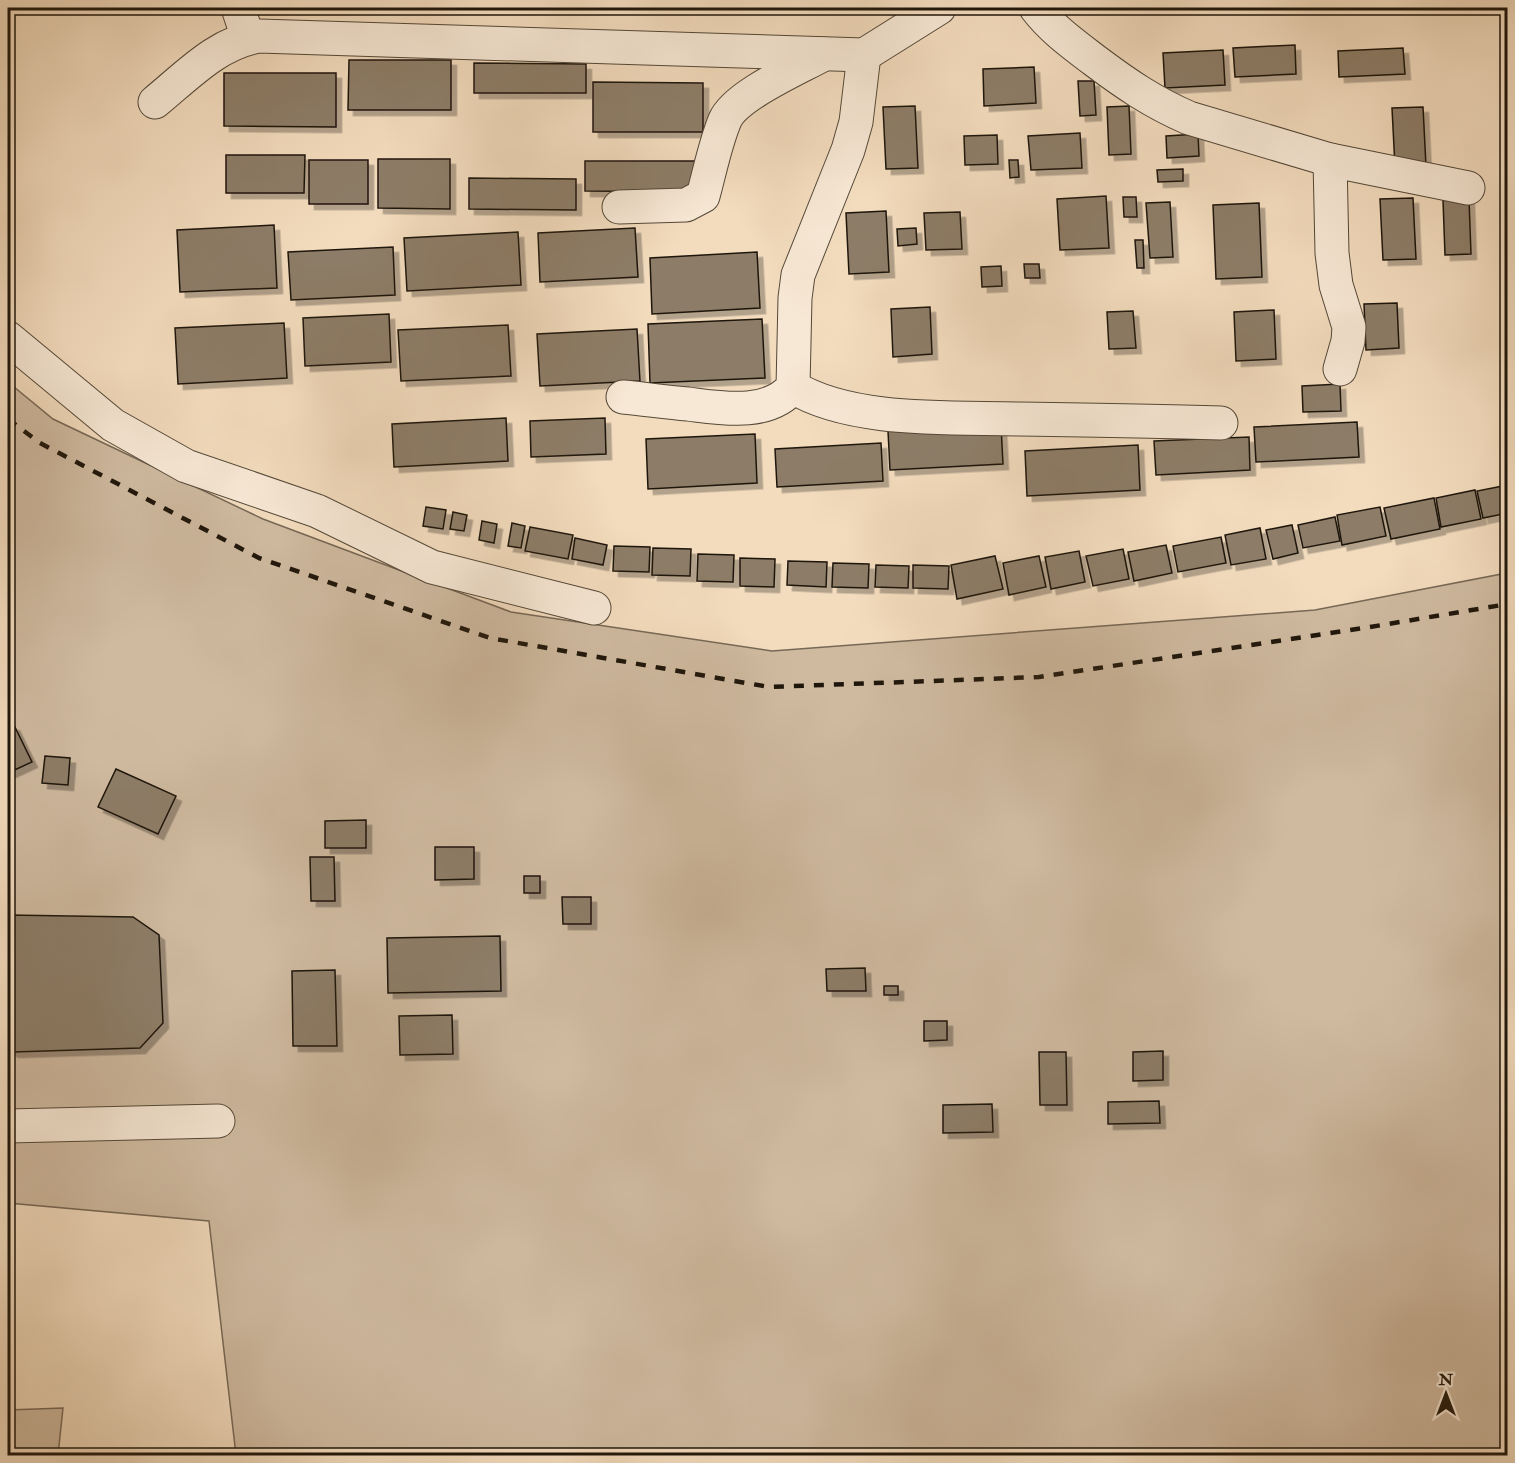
<svg xmlns="http://www.w3.org/2000/svg" width="1515" height="1463" font-family="'IM FELL Double Pica',serif">
  <style>
    .green { fill: #cfbaa0; stroke: #776856; stroke-width: 1.5 }
    .building { fill: #8d7d68; stroke: #1f160b; stroke-width: 1.5; filter: url(#shadow) }
    .lines { fill: none; stroke-linecap: round; stroke-linejoin: round }
    .minor-casing { stroke: #544838; stroke-width: 35 }
    .minor { stroke: #f7e8d5; stroke-width: 33 }
    .rail { stroke: #1f160b; stroke-width: 4.5; stroke-dasharray: 10 10; stroke-linecap: butt }
  </style>
  <defs>
    <filter id="shadow"><feDropShadow dx="5.5" dy="5.5" stdDeviation="0" flood-color="#0004"/></filter>
  </defs>
  <rect width="100%" height="100%" fill="#f3dcbe"/>
  <filter id="stains"><feTurbulence type="fractalNoise" baseFrequency=".00333" numOctaves="4"/><feColorMatrix values="0 0 0 0 .2 0 0 0 0 .09 0 0 0 0 .02 0 0 0 .5 -.17"/></filter>
  <radialGradient id="worn" r=".72"><stop offset=".6" stop-color="#630" stop-opacity="0"/><stop offset="1" stop-color="#630" stop-opacity=".3"/></radialGradient>
  <g class="green">
    <path d="M8,382L53,419L263,519L511,612L772,651L1315,610L1507,573V1455H236L209,1221L8,1203Z"/>
    <path d="M63,1408L58,1455H8V1410Z"/>
  </g>
  <g class="building">
    <path d="M1295,45L1296,74L1235,77L1233,48Z"/>
    <path d="M1403,48L1405,74L1339,77L1338,51Z"/>
    <path d="M1223,50L1225,85L1165,88L1163,53Z"/>
    <path d="M349,60H451V110H348Z"/>
    <path d="M474,63L586,64V93H474Z"/>
    <path d="M1034,67L1036,103L984,106L983,69Z"/>
    <path d="M224,73H336V127L224,126Z"/>
    <path d="M1078,81H1094L1096,115L1080,116Z"/>
    <path d="M593,82L703,83V132H593Z"/>
    <path d="M915,106L918,168L886,169L883,107Z"/>
    <path d="M1129,106L1131,154L1109,155L1107,107Z"/>
    <path d="M1423,107L1426,166L1395,167L1392,108Z"/>
    <path d="M1080,133L1082,168L1031,170L1028,136Z"/>
    <path d="M1198,134L1199,156L1167,158L1166,136Z"/>
    <path d="M997,135L998,164L965,165L964,136Z"/>
    <path d="M226,155H305L304,193H226Z"/>
    <path d="M378,159H450V209L378,208Z"/>
    <rect x="309" y="160" width="59" height="44"/>
    <path d="M1009,160H1018L1019,177L1010,178Z"/>
    <path d="M585,161H695V192L585,191Z"/>
    <path d="M1183,169V181L1158,182L1157,170Z"/>
    <path d="M469,178L576,179V210L469,209Z"/>
    <path d="M1106,196L1109,248L1060,250L1057,199Z"/>
    <path d="M1123,197H1136L1137,217H1124Z"/>
    <path d="M1413,198L1416,259L1383,260L1380,199Z"/>
    <path d="M1469,199L1471,254L1445,255L1443,200Z"/>
    <path d="M1170,202L1173,257L1150,258L1146,203Z"/>
    <path d="M1259,203L1262,277L1216,279L1213,205Z"/>
    <path d="M886,211L889,272L849,274L846,213Z"/>
    <path d="M960,212L962,249L926,250L924,213Z"/>
    <path d="M274,225L277,288L180,292L177,230Z"/>
    <path d="M635,228L638,277L540,282L538,233Z"/>
    <path d="M916,228L917,244L898,246L897,229Z"/>
    <path d="M518,232L521,285L407,291L404,238Z"/>
    <path d="M1135,240H1143L1144,268H1137Z"/>
    <path d="M393,247L395,295L291,300L288,252Z"/>
    <path d="M757,252L760,308L652,314L650,258Z"/>
    <path d="M1024,264H1039L1040,278H1025Z"/>
    <path d="M1001,266L1002,286L982,287L981,267Z"/>
    <path d="M1397,303L1399,348L1366,350L1364,304Z"/>
    <path d="M930,307L932,354L893,357L891,309Z"/>
    <path d="M1274,310L1276,359L1236,361L1234,312Z"/>
    <path d="M1133,311L1136,348L1109,349L1107,312Z"/>
    <path d="M389,314L391,362L305,366L303,318Z"/>
    <path d="M762,319L765,378L650,383L648,324Z"/>
    <path d="M284,323L287,378L178,384L175,328Z"/>
    <path d="M508,325L511,376L401,381L398,330Z"/>
    <path d="M637,329L640,381L540,386L537,334Z"/>
    <path d="M1340,384L1341,411L1303,412L1302,386Z"/>
    <path d="M506,418L508,461L394,467L392,424Z"/>
    <path d="M605,418L606,454L531,457L530,421Z"/>
    <path d="M1357,422L1359,457L1256,462L1254,427Z"/>
    <path d="M1001,425L1003,464L890,470L888,431Z"/>
    <path d="M755,434L757,483L648,489L646,439Z"/>
    <path d="M1249,437L1250,470L1156,475L1154,441Z"/>
    <path d="M881,443L883,481L777,487L775,449Z"/>
    <path d="M1138,445L1140,490L1027,496L1025,451Z"/>
    <path d="M1508,485V513L1483,518L1477,491Z"/>
    <path d="M1475,490L1481,519L1441,527L1436,498Z"/>
    <path d="M1434,498L1440,529L1391,539L1384,508Z"/>
    <path d="M426,507L446,510L443,529L423,526Z"/>
    <path d="M1380,507L1386,536L1342,545L1337,515Z"/>
    <path d="M453,512L467,515L464,531L450,529Z"/>
    <path d="M1335,517L1340,541L1303,548L1298,525Z"/>
    <path d="M482,521L497,524L494,543L479,540Z"/>
    <path d="M512,523L525,526L521,548L508,546Z"/>
    <path d="M1292,525L1298,553L1273,559L1266,530Z"/>
    <path d="M530,527L573,535L568,559L525,551Z"/>
    <path d="M1260,528L1266,559L1231,565L1225,535Z"/>
    <path d="M1221,537L1226,563L1178,572L1173,546Z"/>
    <path d="M575,538L607,545L603,565L572,559Z"/>
    <path d="M1166,545L1172,573L1134,581L1128,552Z"/>
    <path d="M614,546L650,547L649,572L613,571Z"/>
    <path d="M653,548L691,549L690,576L652,575Z"/>
    <path d="M1123,549L1129,579L1093,586L1086,556Z"/>
    <path d="M1079,551L1085,582L1051,589L1045,557Z"/>
    <path d="M698,554L734,555L733,582L697,581Z"/>
    <path d="M995,556L1003,589L957,599L951,565Z"/>
    <path d="M1039,556L1046,587L1009,595L1003,563Z"/>
    <path d="M740,558L775,559L774,587L740,586Z"/>
    <path d="M788,561L827,562L826,587L787,585Z"/>
    <path d="M833,563L869,564L868,588L832,587Z"/>
    <path d="M876,565L909,566L908,588L875,587Z"/>
    <path d="M913,565L949,566L948,589L913,588Z"/>
    <path d="M14,725L32,762L8,773V728Z"/>
    <path d="M45,756L70,758L68,785L42,783Z"/>
    <path d="M116,769L176,796L158,834L98,807Z"/>
    <path d="M366,820V848H325V821Z"/>
    <path d="M435,847H474V879L435,880Z"/>
    <path d="M310,857H334L335,901H311Z"/>
    <rect x="524" y="876" width="16" height="17"/>
    <path d="M562,897H591V924H563Z"/>
    <path d="M8,915L133,917L159,935L163,1023L140,1048L13,1052L8,1049Z"/>
    <path d="M500,936L501,991L388,993L387,938Z"/>
    <path d="M865,968L866,991H827L826,969Z"/>
    <path d="M335,970L337,1046H293L292,971Z"/>
    <rect x="884" y="986" width="14" height="9"/>
    <path d="M452,1015L453,1054L400,1055L399,1016Z"/>
    <path d="M924,1021H947V1040L924,1041Z"/>
    <path d="M1163,1051V1080L1133,1081V1052Z"/>
    <path d="M1039,1052H1066L1067,1105H1040Z"/>
    <path d="M1159,1101L1160,1123L1108,1124V1102Z"/>
    <path d="M992,1104L993,1132L943,1133V1105Z"/>
  </g>
  <g class="lines">
    <g class="minor-casing">
      <g id="minor">
        <path d="M238,8L248,38"/>
        <path d="M1036,8C1052,29 1073,44 1094,60C1126,84 1152,102 1189,118L1330,160L1468,188"/>
        <path d="M155,102C187,76 217,43 259,36L864,55L939,8"/>
        <path d="M1330,160L1332,253L1336,285L1349,327L1348,341L1340,369"/>
        <path d="M619,207L686,205L703,196C710,171 715,144 725,120C736,95 799,68 824,54"/>
        <path d="M8,338L113,425L186,466L317,511L432,567L594,608"/>
        <path d="M793,387C851,423 952,417 1020,419C1087,420 1154,421 1221,423"/>
        <path d="M623,397C644,399 666,402 688,404C721,408 768,417 793,387L795,298L798,275L848,150L856,122L864,55"/>
        <path d="M8,1126L218,1121"/>
      </g>
    </g>
    <use href="#minor" class="minor"/>
    <path class="rail" d="M8,419L40,443L259,558L490,638L769,687L1039,677L1364,628L1508,604"/>
  </g>
  <rect width="1515" height="1463" fill="none" stroke="#f3dcbe" stroke-width="30"/>
  <rect x="9" y="9" width="1497" height="1445" fill="none" stroke="#1f160b" stroke-width="3"/>
  <rect x="15" y="15" width="1485" height="1433" fill="none" stroke="#1f160b" stroke-width="1.5"/>
  <g transform="translate(1446 1394)" stroke="#f7e8d5" stroke-width="4.5" paint-order="stroke">
  <path d="M0-4.5L10 22L0 15L-10 22Z" fill="#1f160b"/>
  <text y="-9" font-size="16" font-weight="bold" text-anchor="middle" fill="#1f160b">N</text>
  </g>
  <rect width="100%" height="100%" filter="url(#stains)"/>
  <rect width="100%" height="100%" fill="url(#worn)"/>
</svg>
